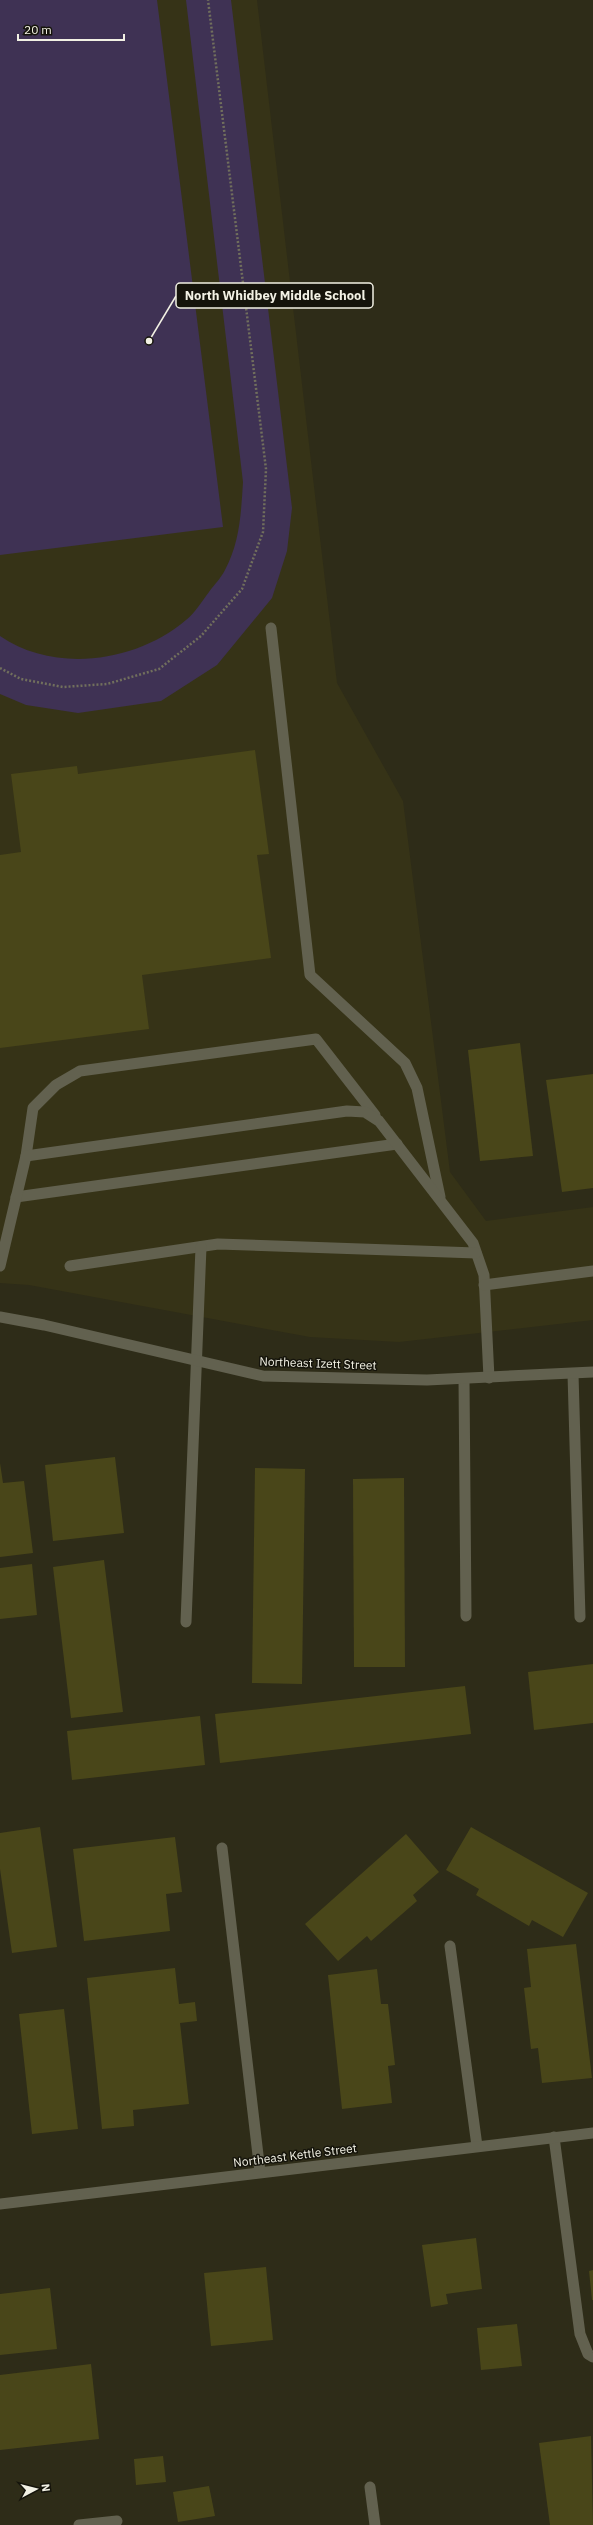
<svg xmlns="http://www.w3.org/2000/svg" width="593" height="2525" font-family="'IBM Plex Sans',sans-serif">
  <style>
    .built { fill: #363317 }
    .green { fill: #3f3254 }
    .building { fill: #494619 }
    .lines { fill: none; stroke-linecap: round; stroke-linejoin: round }
    .path { stroke: #716f5d; stroke-width: 2.5; stroke-dasharray: 2 2; stroke-linecap: butt }
    .service { stroke: #62614f; stroke-width: 11 }
    .minor { stroke: #62614f; stroke-width: 11 }
    .labels { text-anchor: middle; dominant-baseline: central; stroke-width: 3; stroke-linejoin: round; paint-order: stroke }
    .street-label { font-size: 12px; fill: #f2f1e4; stroke: #15140b }
    .leader { fill: none; stroke: #f2f1e4; stroke-width: 1.5 }
    .callout-dot { fill: #f2f1e4; stroke: #15140b; stroke-width: 1.5 }
    .callout { fill: #15140b; stroke: #f2f1e4; stroke-width: 1.5 }
    .callout-label { font-size: 13px; text-anchor: middle; font-weight: bold; fill: #f2f1e4 }
  </style>
  <rect width="100%" height="100%" fill="#2e2c18"/>
  <path class="built" d="M0,0H257L337,683L403,801L450,1172L486,1221L593,1207V1320L399,1342L310,1337L29,1285L0,1283Z"/>
  <g class="green">
    <path d="M0,0H157L223,527L0,555Z"/>
    <path d="M186,0H231L292,508L287,551L272,598L217,665L161,701L78,713L26,705L0,694V636C55,674 137,662 186,620C195,613 202,601 209,592C214,585 221,578 225,570C240,542 241,513 243,482Z"/>
  </g>
  <g class="building">
    <path d="M255,750L269,854L257,855L271,958L142,975L149,1029L0,1048V855L21,852L11,774L77,766L78,774Z"/>
    <path d="M520,1043L533,1156L480,1161L468,1050Z"/>
    <path d="M593,1074V1188L562,1192L546,1080Z"/>
    <path d="M115,1457L124,1533L53,1541L45,1465Z"/>
    <path d="M0,1463L3,1483L24,1481L33,1553L0,1557Z"/>
    <path d="M255,1468L305,1469L302,1684L252,1683Z"/>
    <path d="M404,1478L405,1667H354L353,1479Z"/>
    <path d="M104,1560L123,1712L71,1718L53,1567Z"/>
    <path d="M32,1564L37,1615L0,1619V1568Z"/>
    <path d="M593,1664V1723L534,1730L528,1672Z"/>
    <path d="M465,1686L471,1734L220,1763L215,1714Z"/>
    <path d="M200,1716L205,1765L72,1780L67,1731Z"/>
    <path d="M40,1827L57,1947L12,1953L0,1869V1833Z"/>
    <path d="M471,1827L588,1893L563,1937L532,1920L529,1926L476,1895L479,1889L446,1870Z"/>
    <path d="M406,1834L439,1872L413,1895L417,1901L371,1941L367,1936L338,1961L305,1924Z"/>
    <path d="M175,1837L182,1892L166,1894L170,1931L84,1941L73,1849Z"/>
    <path d="M576,1944L592,2078L542,2083L538,2048L531,2049L524,1988L531,1987L527,1949Z"/>
    <path d="M175,1968L179,2004L195,2002L197,2021L180,2023L189,2104L133,2110L134,2126L102,2129L87,1978Z"/>
    <path d="M377,1969L381,2004H388L395,2065L388,2066L392,2103L342,2109L328,1975Z"/>
    <path d="M64,2009L78,2129L32,2134L19,2014Z"/>
    <path d="M476,2238L482,2289L446,2294L448,2304L431,2307L422,2245Z"/>
    <path d="M266,2267L273,2340L211,2346L204,2273Z"/>
    <path d="M593,2270V2300H592L589,2271Z"/>
    <path d="M50,2288L57,2349L0,2355V2294Z"/>
    <path d="M517,2324L522,2366L481,2370L477,2328Z"/>
    <path d="M91,2364L99,2439L0,2450V2375Z"/>
    <path d="M591,2436L593,2525H550L539,2443Z"/>
    <path d="M163,2456L166,2482L136,2485L134,2459Z"/>
    <path d="M209,2486L215,2516L178,2522L173,2492Z"/>
  </g>
  <g class="lines">
    <path class="path" d="M0,668L21,679L63,687L107,684L159,669L201,636L242,589L263,532L266,469L208,0"/>
    <g class="service">
      <path d="M271,628L310,975L405,1063L417,1088L440,1197"/>
      <path d="M26,1156L33,1108L56,1085L80,1071L316,1039L375,1115"/>
      <path d="M16,1197L397,1144"/>
      <path d="M0,1266L26,1156L347,1111L365,1112L379,1121L473,1243L484,1275L489,1378"/>
      <path d="M70,1266L218,1244L476,1253"/>
      <path d="M484,1285L593,1271"/>
      <path d="M573,1374L580,1617"/>
      <path d="M464,1379L466,1616"/>
      <path d="M186,1622L201,1247"/>
      <path d="M222,1848L260,2172"/>
      <path d="M450,1946L477,2146"/>
      <path d="M554,2137L580,2334L588,2354L593,2357"/>
      <path d="M370,2487L375,2525"/>
      <path d="M79,2525L117,2521"/>
    </g>
    <g class="minor">
      <path d="M0,1317L44,1325L263,1376L427,1380L593,1372"/>
      <path d="M0,2204L593,2133"/>
    </g>
  </g>
  <g class="labels">
    <g class="street-label">
      <text transform="translate(318 1363) rotate(2)">Northeast Izett Street</text>
      <text transform="translate(295 2155) rotate(-7)">Northeast Kettle Street</text>
    </g>
  </g>
  <path class="leader" d="M149 341L176 296"/>
  <circle class="callout-dot" cx="149" cy="341" r="4"/>
  <rect class="callout" x="176" y="283" width="197" height="25" rx="4"/>
  <g class="callout-label">
    <text x="275" y="300">North Whidbey Middle School</text>
  </g>
  <g transform="translate(36 2489) rotate(83)" stroke="#15140b" stroke-width="3" paint-order="stroke">
  <path d="M0-3L7 15L0 10L-7 15Z" fill="#f2f1e4"/>
  <text y="-6" font-size="11" font-weight="bold" text-anchor="middle" fill="#f2f1e4">N</text>
  </g>
  <path d="M18 34v6h106v-6" fill="none" stroke="#f2f1e4" stroke-width="2"/>
  <text x="24" y="34" font-size="12" fill="#f2f1e4" stroke="#15140b" stroke-width="3" paint-order="stroke">20 m</text>
</svg>
